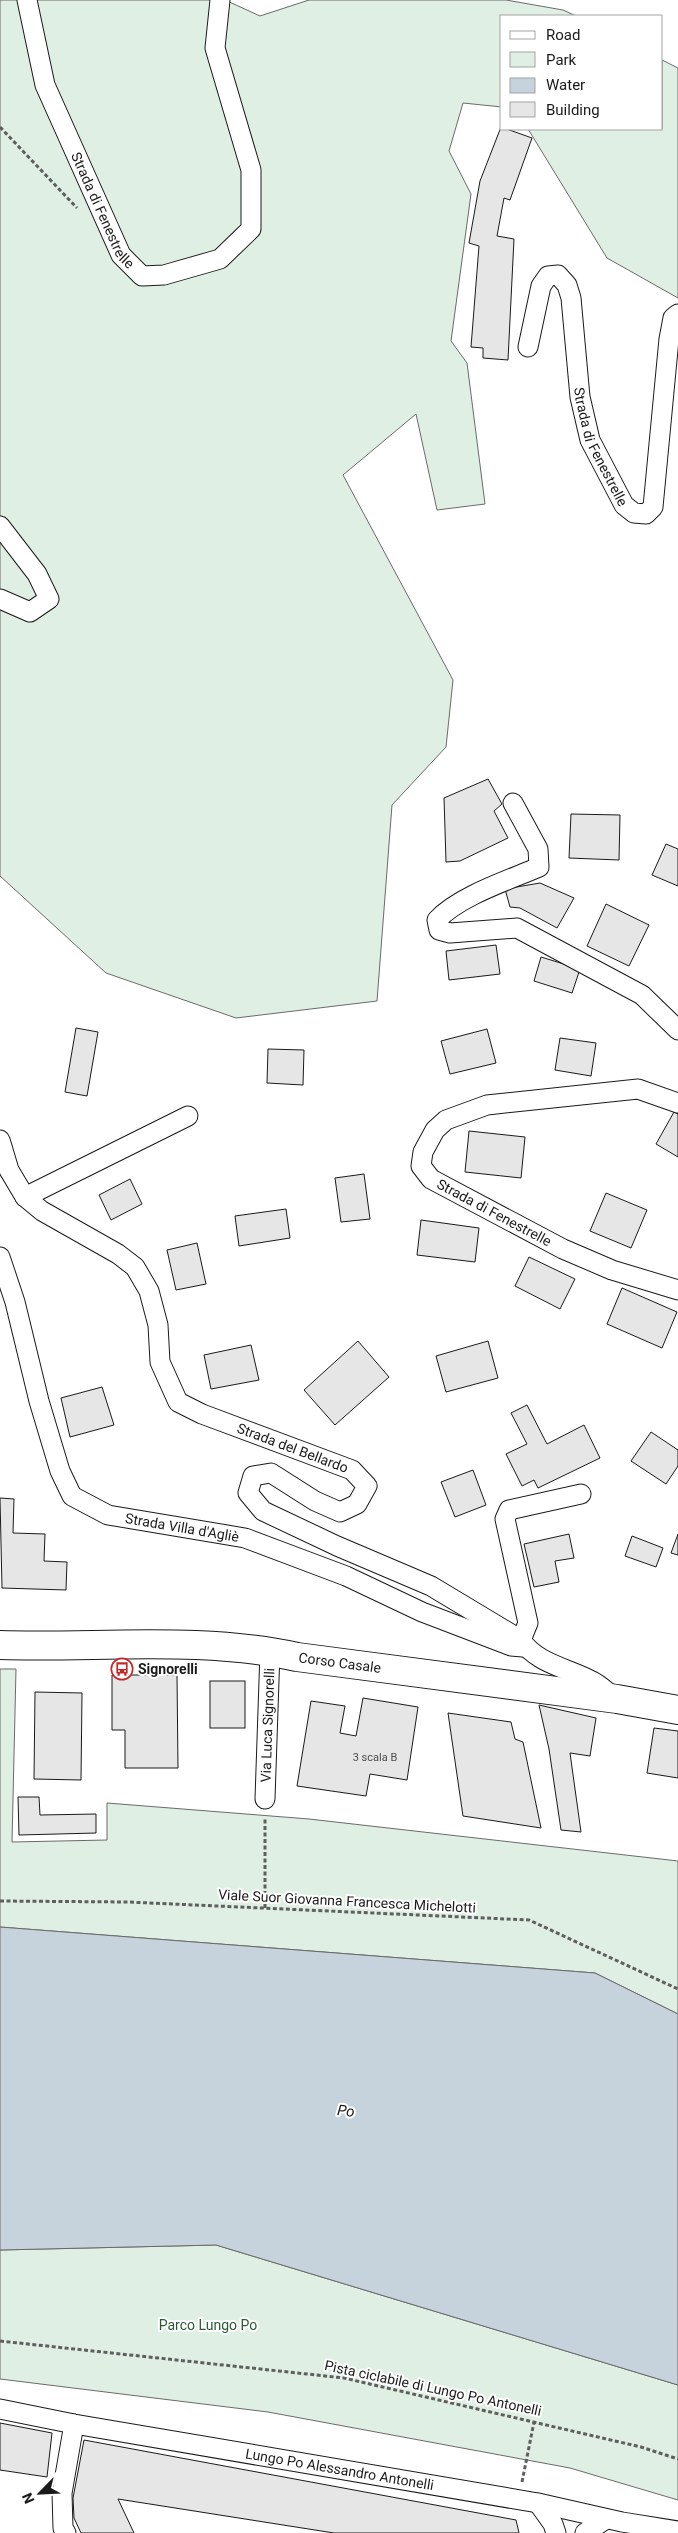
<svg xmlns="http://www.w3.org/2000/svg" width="678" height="2533" font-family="Roboto,sans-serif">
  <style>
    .green { fill: #e0efe3; stroke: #6a6a6a }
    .water { fill: #c6d2dc; stroke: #6a6a6a }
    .building { fill: #e6e6e6; stroke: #1a1a1a }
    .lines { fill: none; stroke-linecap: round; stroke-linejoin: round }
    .street-casing { stroke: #1a1a1a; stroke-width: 21 }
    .primary-casing { stroke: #1a1a1a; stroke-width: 30 }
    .path { stroke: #5f5f5f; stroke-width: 3; stroke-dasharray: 4 2.5; stroke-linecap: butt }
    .street { stroke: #fff; stroke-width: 19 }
    .primary { stroke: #fff; stroke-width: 28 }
    .labels { text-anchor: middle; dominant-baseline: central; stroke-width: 4; stroke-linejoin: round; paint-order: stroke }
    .number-label { font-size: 11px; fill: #4d4d4d }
    .street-label { font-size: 14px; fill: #1a1a1a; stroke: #fff }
    .poi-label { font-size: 14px; font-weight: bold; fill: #1a1a1a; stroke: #fff; text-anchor: start }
    .park-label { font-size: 14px; fill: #2b5a34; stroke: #fff }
    .water-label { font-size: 15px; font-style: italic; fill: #1a1a1a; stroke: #fff }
  </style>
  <rect width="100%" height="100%" fill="#fff"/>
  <g class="green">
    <path d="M0,0H225L260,16L309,0H506L563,10L576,16H502V107L463,103L449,151L471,194L451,341L467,363L485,504L437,510L416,414L343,475L453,680L446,747L392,805L377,1001L236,1018L106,973L0,876Z"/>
    <path d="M662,60L678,68V298L607,258L528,129H662Z"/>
    <path d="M0,1669H16L12,1842L107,1840V1803L309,1819L678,1861V2014L595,1973L0,1927Z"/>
    <path d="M216,2245L678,2385V2500L570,2468L268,2412L0,2379V2250Z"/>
  </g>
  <path class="water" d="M0,1927L595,1973L678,2014V2385L216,2245L0,2250Z"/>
  <g class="building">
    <path d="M501,127L532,138L510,200L504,198L497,236L514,239L508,360L483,358V348L471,347L479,246L469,243L480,181Z"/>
    <path d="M488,779L502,804L494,811L508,838L460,861L446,862L444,798Z"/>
    <path d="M571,814L620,815L619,860L569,858Z"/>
    <path d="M666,844L678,849V886L652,875Z"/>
    <path d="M540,883L574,898L557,928L520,908L510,907L505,889Z"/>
    <path d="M606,904L649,925L629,966L587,946Z"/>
    <path d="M496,945L500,974L449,980L446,951Z"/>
    <path d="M541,957L580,969L572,993L534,981Z"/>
    <path d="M76,1028L98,1032L87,1096L65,1092Z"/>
    <path d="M487,1029L496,1063L450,1074L441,1041Z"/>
    <path d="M560,1038L596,1043L591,1076L555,1070Z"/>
    <path d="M268,1049L304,1050L303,1085L267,1083Z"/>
    <path d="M674,1112L678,1114V1157L656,1144Z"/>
    <path d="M469,1131L525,1137L521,1178L465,1172Z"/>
    <path d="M364,1174L370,1219L341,1222L335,1178Z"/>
    <path d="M130,1179L142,1204L111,1220L99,1195Z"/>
    <path d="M606,1193L647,1210L631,1248L590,1231Z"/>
    <path d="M286,1209L290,1238L239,1246L235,1216Z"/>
    <path d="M421,1220L479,1228L475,1262L417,1255Z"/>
    <path d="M197,1243L206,1284L176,1290L167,1250Z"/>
    <path d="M529,1257L575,1279L560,1309L515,1286Z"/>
    <path d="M622,1288L677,1312L662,1348L607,1324Z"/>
    <path d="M358,1341L389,1377L335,1425L304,1390Z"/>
    <path d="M488,1341L498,1378L446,1392L436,1356Z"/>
    <path d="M251,1345L259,1380L211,1389L204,1355Z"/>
    <path d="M102,1387L114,1425L70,1437L61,1398Z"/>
    <path d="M527,1405L547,1444L584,1425L600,1458L538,1488L534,1480L522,1486L506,1454L527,1444L511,1413Z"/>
    <path d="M651,1432L678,1450V1466L666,1484L631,1461Z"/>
    <path d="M473,1470L486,1505L455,1517L441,1482Z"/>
    <path d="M0,1498L14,1499L13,1533L45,1534L44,1561L67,1562L66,1590L2,1588Z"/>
    <path d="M569,1534L574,1558L555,1561L559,1582L534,1587L524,1544Z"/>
    <path d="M678,1534V1555L671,1553Z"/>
    <path d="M632,1536L663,1548L656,1567L625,1556Z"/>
    <path d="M112,1675H177L178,1768H125V1730H112Z"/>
    <rect x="210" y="1681" width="35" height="47"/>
    <path d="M35,1692L82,1693L81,1780L34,1779Z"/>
    <path d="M363,1698L418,1707L407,1780L370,1774L366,1796L297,1786L311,1701L345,1706L340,1733L356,1736Z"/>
    <path d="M539,1705L596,1718L590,1756L570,1753L581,1832L561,1830L549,1749Z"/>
    <path d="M448,1713L511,1722L515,1739L523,1742L541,1828L463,1816Z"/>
    <path d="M654,1728L678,1731V1778L647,1773Z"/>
    <path d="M18,1797H39L40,1815L96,1814V1833L19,1835Z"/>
    <path d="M0,2423L52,2433L47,2477L0,2470Z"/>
    <path d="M84,2440L516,2520L519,2533H334L118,2499L134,2533H81L74,2518L73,2498Z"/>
  </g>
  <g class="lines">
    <g class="street-casing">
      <g id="street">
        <path id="s1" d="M27,0L45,85L121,255L142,276L164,275L220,259L251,229V170L215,48L220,0"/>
        <path id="s2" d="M528,347L541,286L548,276L558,275L567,285L571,298L580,397L590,440L624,505L634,513L646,514L653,507L669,339L673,318L678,314"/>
        <path d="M0,526L37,574L49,599L30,612L0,599"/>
        <path d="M513,803L538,849L539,867C509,880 459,896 437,920L439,930L450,933L517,928L642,995L678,1030"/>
        <path id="s3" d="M678,1103L638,1089L487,1105L446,1120L435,1130L423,1152L421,1166L431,1179L563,1249L612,1270L678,1290"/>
        <path id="s4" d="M0,1140L9,1170L25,1197L42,1211L118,1254L135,1267L149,1291L158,1325L160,1362L178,1402L202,1414L352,1470L367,1486L357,1504L340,1512L315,1501L271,1473L253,1476L248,1493L263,1511L337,1546L431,1586L521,1640C537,1664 568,1668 592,1681C600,1685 607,1692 614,1697"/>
        <path d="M25,1197L188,1116"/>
        <path id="s5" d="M0,1257L15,1302L39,1401L60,1471L72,1496L108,1515L245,1538L346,1576L422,1612L511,1646L523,1647"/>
        <path d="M521,1640L528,1623L505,1519L509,1510L581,1494"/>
        <path id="s6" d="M265,1799L270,1651"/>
        <path id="s7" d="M0,2409L74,2424L538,2503L622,2522L678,2531"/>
        <path d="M538,2503L553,2524L556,2533"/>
        <path d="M66,2533L63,2528L62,2493L74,2424"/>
        <path d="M585,2533L606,2519"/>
      </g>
    </g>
    <g class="primary-casing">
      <g id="primary">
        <path id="s8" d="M0,1645C97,1648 202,1636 297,1657L617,1699L678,1710"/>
      </g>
    </g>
    <g class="path">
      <path d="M0,127L77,208"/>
      <path d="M0,1901L128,1902L529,1920L678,1989"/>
      <path d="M265,1908V1818"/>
      <path d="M0,2341L344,2378L641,2447L678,2459"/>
      <path d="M522,2482L534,2422"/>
    </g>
    <use href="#street" class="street"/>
    <use href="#primary" class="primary"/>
  </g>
  <defs>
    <g id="bus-ring" transform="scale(1.125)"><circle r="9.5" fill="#fff" stroke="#c62828" stroke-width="1.5"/><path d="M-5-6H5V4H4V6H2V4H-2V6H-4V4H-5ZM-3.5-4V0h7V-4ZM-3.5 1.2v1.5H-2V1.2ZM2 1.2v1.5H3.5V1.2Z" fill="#c62828"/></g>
  </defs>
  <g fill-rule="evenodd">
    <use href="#bus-ring" x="122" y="1669"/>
  </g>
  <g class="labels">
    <g class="number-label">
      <text x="375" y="1757">3 scala B</text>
    </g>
    <g class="street-label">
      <text stroke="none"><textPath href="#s1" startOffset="225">Strada di Fenestrelle</textPath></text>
      <text stroke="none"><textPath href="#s2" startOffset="265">Strada di Fenestrelle</textPath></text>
      <text stroke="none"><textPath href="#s3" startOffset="380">Strada di Fenestrelle</textPath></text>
      <text stroke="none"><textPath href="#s4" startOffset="461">Strada del Bellardo</textPath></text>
      <text stroke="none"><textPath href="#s5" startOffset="366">Strada Villa d'Agliè</textPath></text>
      <text stroke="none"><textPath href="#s8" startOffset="341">Corso Casale</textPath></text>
      <text stroke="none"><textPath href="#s6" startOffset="74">Via Luca Signorelli</textPath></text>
      <text transform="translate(347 1901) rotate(3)">Viale Suor Giovanna Francesca Michelotti</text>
      <text transform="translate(433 2388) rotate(12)">Pista ciclabile di Lungo Po Antonelli</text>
      <text stroke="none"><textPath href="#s7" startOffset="345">Lungo Po Alessandro Antonelli</textPath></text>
    </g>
    <g class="poi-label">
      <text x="138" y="1669">Signorelli</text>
    </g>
    <g class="park-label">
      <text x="208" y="2325">Parco Lungo Po</text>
    </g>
    <g class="water-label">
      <text transform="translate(346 2111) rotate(6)">Po</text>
    </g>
  </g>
  <rect x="500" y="15" width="162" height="115" fill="#ffffff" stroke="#a3a3a3"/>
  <rect x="510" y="31" width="25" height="8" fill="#ffffff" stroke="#a3a3a3"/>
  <text x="546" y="40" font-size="15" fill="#1a1a1a">Road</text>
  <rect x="510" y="52" width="25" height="15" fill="#e0efe3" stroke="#a3a3a3"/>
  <text x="546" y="65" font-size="15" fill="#1a1a1a">Park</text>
  <rect x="510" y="78" width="25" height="15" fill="#c6d2dc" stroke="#a3a3a3"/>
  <text x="546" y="90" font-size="15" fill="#1a1a1a">Water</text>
  <rect x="510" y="102" width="25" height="15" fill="#e6e6e6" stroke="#a3a3a3"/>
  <text x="546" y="115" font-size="15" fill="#1a1a1a">Building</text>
  <g transform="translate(40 2493) rotate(246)" stroke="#ffffff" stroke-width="4" paint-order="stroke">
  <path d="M0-4L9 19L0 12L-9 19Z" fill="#1a1a1a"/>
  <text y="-8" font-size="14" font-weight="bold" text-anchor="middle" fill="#1a1a1a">N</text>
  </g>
</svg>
